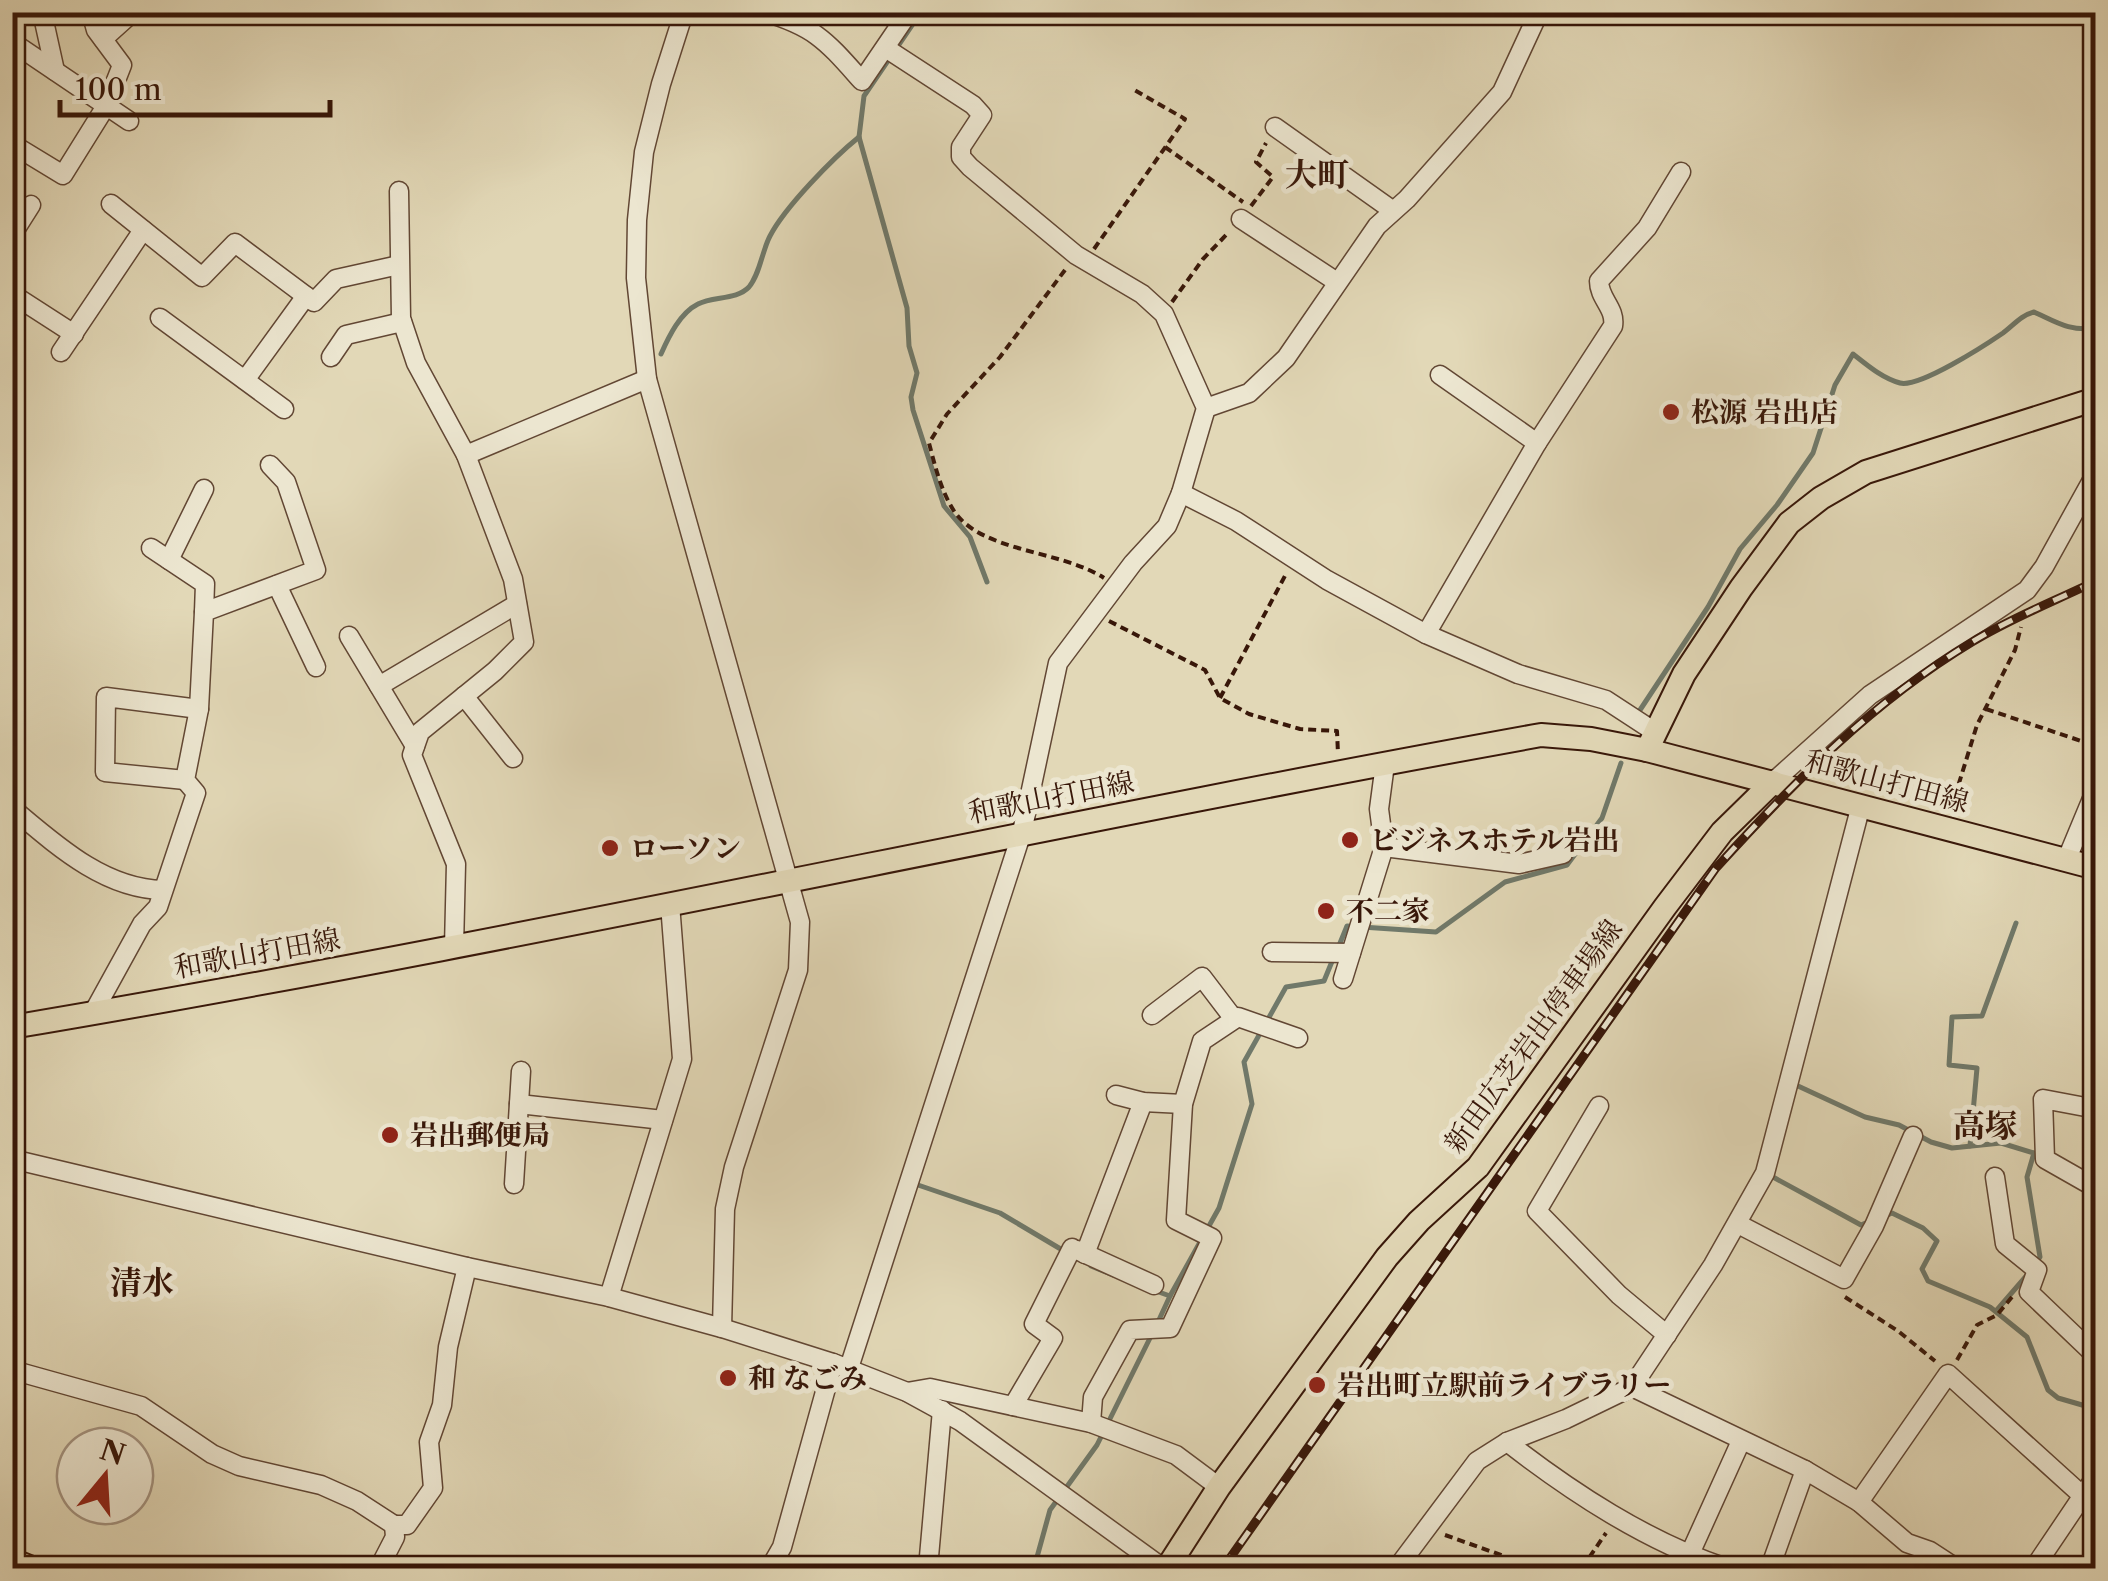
<svg xmlns="http://www.w3.org/2000/svg" width="2108" height="1581" font-family="'Libre Caslon Text','Noto Serif JP',serif">
  <style>
    .lines { fill: none; stroke-linecap: round; stroke-linejoin: round }
    .stream { stroke: #70796a; stroke-width: 5 }
    .minor-casing { stroke: #624734; stroke-width: 21 }
    .major-casing { stroke: #381709; stroke-width: 26 }
    .path { stroke: #381709; stroke-width: 4; stroke-dasharray: 8 5; stroke-linecap: butt }
    .minor { stroke: #ece6d0; stroke-width: 18 }
    .major { stroke: #e2d8b7; stroke-width: 22 }
    .rail-casing { stroke: #381709; stroke-width: 9 }
    .rail { stroke: #ece6d0; stroke-width: 5; stroke-dasharray: 15; stroke-linecap: butt }
    .poi-dot { fill: #8f2418; stroke: #ece6d0; stroke-width: 4 }
    .labels { text-anchor: middle; dominant-baseline: central; stroke-width: 10; stroke-linejoin: round; paint-order: stroke }
    .poi-label { font-size: 28px; font-weight: bold; fill: #381709; stroke: #ece6d0; text-anchor: start }
    .street-label { font-size: 28px; fill: #381709; stroke: #ece6d0 }
    .quarter-label { font-size: 32px; font-weight: bold; fill: #381709; stroke: #ece6d0 }
  </style>
  <rect width="100%" height="100%" fill="#e2d8b7"/>
  <filter id="stains"><feTurbulence type="fractalNoise" baseFrequency=".002" numOctaves="4"/><feColorMatrix values="0 0 0 0 .2 0 0 0 0 .09 0 0 0 0 .02 0 0 0 .5 -.17"/></filter>
  <radialGradient id="worn" r=".72"><stop offset=".6" stop-color="#630" stop-opacity="0"/><stop offset="1" stop-color="#630" stop-opacity=".3"/></radialGradient>
  <g class="lines">
    <g class="stream">
      <path d="M921,12L864,96L859,137L907,308L909,346L917,373L911,397L913,410L944,506L970,537L987,582"/>
      <path d="M661,354C669,336 680,313 698,304C713,296 737,300 749,287C760,274 762,251 770,236C785,207 833,158 859,137"/>
      <path d="M1640,710L1708,607L1740,549L1777,505L1813,453L1835,385L1853,354C1867,365 1882,378 1900,383C1919,388 1984,346 2003,333C2014,325 2020,316 2034,312C2056,322 2070,332 2096,328"/>
      <path d="M1338,948L1347,926L1436,932L1505,882L1567,865L1602,818L1621,763"/>
      <path d="M1798,1086L1865,1117L1899,1125L1931,1142L1952,1148L2001,1143L2034,1153L2027,1177L2040,1257L2034,1265"/>
      <path d="M1970,1146L1977,1068L1949,1065L1952,1017L1982,1016L2016,923"/>
      <path d="M1773,1177L1861,1225L1868,1222"/>
      <path d="M918,1185L1000,1213L1064,1251"/>
      <path d="M1883,1217L1892,1213L1923,1228L1937,1241L1922,1269L1928,1281L1990,1307L2027,1337L2048,1390L2058,1398L2096,1409"/>
      <path d="M1091,1266L1113,1275"/>
      <path d="M1156,1291L1170,1296L1158,1322"/>
      <path d="M1170,1296L1219,1208L1252,1104L1244,1062L1286,987L1324,981L1333,959"/>
      <path d="M1996,1311L2028,1274"/>
      <path d="M1034,1568L1050,1510L1097,1445L1153,1332"/>
    </g>
    <g class="minor-casing">
      <g id="minor">
        <path d="M42,12L55,71"/>
        <path d="M684,12L661,84L644,152L637,220L636,278L647,379L800,922L798,970L734,1167L725,1209L722,1328"/>
        <path d="M764,12C816,27 827,42 862,81L909,12"/>
        <path d="M103,39L133,12"/>
        <path d="M12,42L129,121"/>
        <path d="M1275,127L1392,210"/>
        <path d="M12,144L63,175L106,106L122,65L96,30L91,12"/>
        <path d="M399,191L401,318L416,363L466,455L513,579L524,642L495,671L420,732L412,755L456,864L454,947"/>
        <path d="M111,204L202,277L235,243L314,302L336,279L399,265"/>
        <path d="M1241,219L1337,282"/>
        <path d="M12,235L31,205"/>
        <path d="M12,294L74,334"/>
        <path d="M160,318L284,409"/>
        <path d="M61,352L143,230"/>
        <path d="M331,357L346,335L402,322"/>
        <path d="M1440,375L1537,443"/>
        <path d="M245,380L306,296"/>
        <path d="M1206,408L1249,393L1286,358L1377,226L1407,199L1502,92L1539,12"/>
        <path d="M466,455L647,379"/>
        <path d="M1181,493L1236,521L1327,580L1426,634L1518,674L1606,700L1655,732"/>
        <path d="M151,548L205,584L204,612"/>
        <path d="M169,560L204,489"/>
        <path d="M277,585L316,667"/>
        <path d="M1426,634L1537,443L1613,326C1616,308 1599,299 1599,281L1647,228L1681,172"/>
        <path d="M349,636L415,746"/>
        <path d="M379,686L517,604"/>
        <path d="M464,696L513,758"/>
        <path d="M185,780L105,772L106,697L199,709"/>
        <path d="M1773,782L1870,695L2027,590L2044,567L2096,473"/>
        <path d="M12,808C56,845 104,889 163,890"/>
        <path d="M1384,847L1519,864L1563,854"/>
        <path d="M2066,861L2096,789"/>
        <path d="M1272,952L1351,953"/>
        <path d="M1343,979L1384,847L1379,809L1385,764"/>
        <path d="M93,1013L142,924L158,907L196,793L185,780L199,709L204,612L316,570L286,482L270,465"/>
        <path d="M1152,1015L1202,977L1234,1019"/>
        <path d="M1116,1095L1143,1102L1183,1104"/>
        <path d="M519,1104L663,1120"/>
        <path d="M1599,1106L1537,1211L1619,1295L1667,1335"/>
        <path d="M2096,1109L2043,1099L2045,1159L2096,1188"/>
        <path d="M12,1159L467,1267L609,1297L722,1328L833,1363L907,1392L960,1421L1163,1568"/>
        <path d="M1995,1177L2005,1244L2037,1270L2029,1292L2096,1356"/>
        <path d="M514,1184L521,1071"/>
        <path d="M1738,1224L1844,1279L1874,1226L1913,1136"/>
        <path d="M1077,1250L1154,1285"/>
        <path d="M1085,1254L1143,1102"/>
        <path d="M609,1297L682,1059L670,904"/>
        <path d="M12,1370L141,1406L212,1454L239,1466L321,1485L357,1501L394,1525"/>
        <path d="M848,1371L1022,832L1058,663L1133,563L1167,526L1181,493L1206,408L1164,314L1142,294L1076,255L970,167L961,157V147L982,115L973,105L887,49"/>
        <path d="M1632,1387L1805,1470L1859,1502L1907,1543L1930,1551L1956,1568"/>
        <path d="M907,1392L930,1388L1091,1423L1176,1455L1219,1487"/>
        <path d="M1013,1406L1053,1338L1034,1324L1072,1248"/>
        <path d="M1091,1423L1093,1397L1130,1330L1170,1328L1212,1238L1176,1220L1183,1104L1202,1041L1238,1017L1298,1038"/>
        <path d="M1507,1442C1573,1493 1646,1541 1726,1568"/>
        <path d="M1859,1502L1948,1374L2084,1497"/>
        <path d="M1689,1556L1741,1441"/>
        <path d="M379,1568L395,1537L394,1525H407L433,1488L429,1442L442,1405L448,1347L467,1267"/>
        <path d="M770,1568L782,1547L833,1363"/>
        <path d="M928,1568L942,1410"/>
        <path d="M1397,1568L1477,1461L1507,1442L1566,1419L1632,1387L1713,1265L1765,1173L1861,805"/>
        <path d="M1770,1568L1805,1470"/>
        <path d="M2034,1568L2096,1476"/>
      </g>
    </g>
    <g class="major-casing">
      <g id="major">
        <path d="M1647,750L1684,674L1741,588L1789,523L1821,498L1866,472L2096,399"/>
        <path d="M12,1027C524,941 1030,827 1541,735L1591,739L1647,750L2096,868"/>
        <path d="M12,1560L32,1568"/>
        <path d="M1167,1568L1219,1487L1387,1257L1419,1221L1478,1167L1665,907L1722,832L1773,782"/>
      </g>
    </g>
    <g class="path">
      <path d="M1165,147L1243,202"/>
      <path d="M1251,206L1273,177L1256,162L1266,143"/>
      <path d="M1094,249L1185,119L1131,88"/>
      <path d="M1065,270L1000,357L947,414L929,443C935,466 941,491 954,511C981,552 1061,550 1104,578"/>
      <path d="M1172,302L1203,259L1229,232"/>
      <path d="M1109,621L1205,670L1220,698L1249,714L1300,729L1337,731L1338,754"/>
      <path d="M1220,698L1286,574"/>
      <path d="M1986,709L2096,746"/>
      <path d="M1951,809L1977,725L2015,650L2021,627"/>
      <path d="M1845,1297L1898,1331L1935,1361"/>
      <path d="M1957,1360L1977,1325L1997,1315L2012,1297"/>
      <path d="M1445,1535L1515,1560L1522,1568"/>
      <path d="M1582,1568L1606,1533"/>
    </g>
    <use href="#minor" class="minor"/>
    <use href="#major" class="major"/>
    <g class="rail-casing">
      <path id="rail" d="M1223,1568L1716,868C1795,781 1871,703 1972,642C2011,618 2055,601 2096,581"/>
    </g>
    <use href="#rail" class="rail"/>
  </g>
  <g class="poi-dot">
    <circle cx="1671" cy="412" r="10"/>
    <circle cx="1350" cy="840" r="10"/>
    <circle cx="610" cy="848" r="10"/>
    <circle cx="1326" cy="911" r="10"/>
    <circle cx="390" cy="1135" r="10"/>
    <circle cx="728" cy="1378" r="10"/>
    <circle cx="1317" cy="1385" r="10"/>
  </g>
  <g class="labels">
    <g class="poi-label">
      <text x="1691" y="412">松源 岩出店</text>
      <text x="1370" y="840">ビジネスホテル岩出</text>
      <text x="630" y="848">ローソン</text>
      <text x="1346" y="911">不二家</text>
      <text x="410" y="1135">岩出郵便局</text>
      <text x="748" y="1378">和 なごみ</text>
      <text x="1337" y="1385">岩出町立駅前ライブラリー</text>
    </g>
    <g class="street-label">
      <text transform="translate(1887 781) rotate(15)">和歌山打田線</text>
      <text transform="translate(1051 797) rotate(-11)">和歌山打田線</text>
      <text transform="translate(257 953) rotate(-10)">和歌山打田線</text>
      <text transform="translate(1533 1036) rotate(-54)">新田広芝岩出停車場線</text>
    </g>
    <g class="quarter-label">
      <text x="1317" y="174">大町</text>
      <text x="1985" y="1125">高塚</text>
      <text x="142" y="1282">清水</text>
    </g>
  </g>
  <rect width="2108" height="1581" fill="none" stroke="#e2d8b7" stroke-width="50"/>
  <rect x="15" y="15" width="2078" height="1551" fill="none" stroke="#381709" stroke-width="5"/>
  <rect x="25" y="25" width="2058" height="1531" fill="none" stroke="#381709" stroke-width="2.5"/>
  <g transform="translate(105 1476) rotate(18)"><circle r="48" fill="#ece6d0" stroke="#a49380" stroke-width="2.5"/>
  <path d="M0-8L18 38L0 25L-18 38Z" fill="#8f2418"/>
  <text y="-15" font-size="28" font-weight="bold" text-anchor="middle" fill="#381709">N</text>
  </g>
  <path d="M60 100v15h270v-15" fill="none" stroke="#381709" stroke-width="5"/>
  <text x="75" y="100" font-size="30" fill="#381709" stroke="#ece6d0" stroke-width="8" paint-order="stroke">100 m</text>
  <rect width="100%" height="100%" filter="url(#stains)"/>
  <rect width="100%" height="100%" fill="url(#worn)"/>
</svg>
